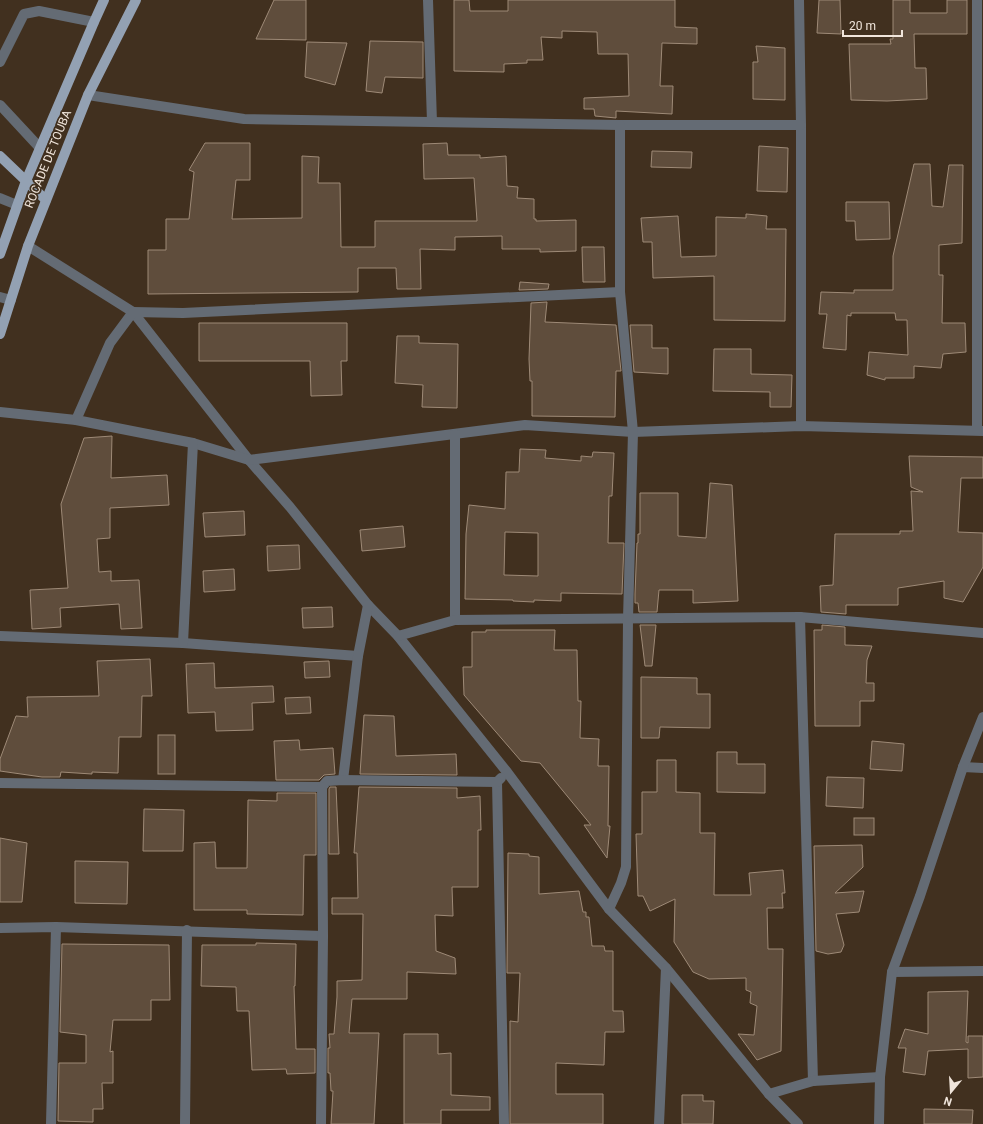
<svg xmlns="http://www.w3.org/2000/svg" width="983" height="1124" font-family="Roboto,sans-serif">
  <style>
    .building { fill: #5f4d3c; stroke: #9e8a77; fill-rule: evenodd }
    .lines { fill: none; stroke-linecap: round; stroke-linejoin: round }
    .minor { stroke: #646b74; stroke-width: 10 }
    .major { stroke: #93a1b3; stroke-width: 10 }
    .labels { text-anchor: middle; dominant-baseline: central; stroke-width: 3.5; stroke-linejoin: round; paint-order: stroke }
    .street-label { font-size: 12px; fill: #f0e5db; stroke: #41301f }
  </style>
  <rect width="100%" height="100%" fill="#41301f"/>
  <g class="building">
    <path d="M274,0H306V40L256,39Z"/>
    <path d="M454,0H469L470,11H508V0H675V27L697,28V44L662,43L660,86H673L672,114L616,111V118L595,116L594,109H584V98L629,96L628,54H598L597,32L562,31V38L541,37L543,60H527V63L504,64V72L454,71Z"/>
    <path d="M819,0H840L841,34L817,33Z"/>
    <path d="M893,0H910V13H947V0H967V34H914L915,68H926L927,99L887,101L851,100L849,44H891L890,39H893Z"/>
    <path d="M370,41L423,42V78L385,77L382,93L366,91Z"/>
    <path d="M307,42L347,43L335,85L305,77Z"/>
    <path d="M756,46L785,48V100L753,99V62H758Z"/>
    <path d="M205,143H250V180H236L232,219L302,218V156L319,157L318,183H340L341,247H375V221H477L474,178L424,179L423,144L447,143L448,155H480V158L506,156L507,186L518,187L517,198L534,199V219H536V221L576,220V251L540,252V249H502V236L455,237V250L420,249L421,289H397L396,268H358V292L148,294V250H166V219H189L194,172L189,170Z"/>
    <path d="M759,146L788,148L787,192L757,191Z"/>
    <path d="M652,151L692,152L691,168L651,167Z"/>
    <path d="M914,164H930L932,206L943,207L949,165H963L962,243L939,245V275H943L942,323H965L966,352L943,354L941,368L914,366V378H885V380L867,375L869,352L908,355L907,320H896L895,313H851V316L847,315L846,350L823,348L827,314H819L821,292L854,293V290H893V256Z"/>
    <path d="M846,202H889L890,239L856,240L855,221H846Z"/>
    <path d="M746,214L767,216L766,229H786L785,321L714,320V276L653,278L652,242H643L641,218L678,216L681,257L716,256V217L746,218Z"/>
    <path d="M582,247H604L605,282H583Z"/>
    <path d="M520,282L549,284L548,289L519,290Z"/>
    <path d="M547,302L545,322L616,325L621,371H616L615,417L532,416V381H530L529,359L531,303Z"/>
    <path d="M199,323H347V361H341L342,395L311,396L310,361H199Z"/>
    <path d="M630,325H652V348H668V374L634,372Z"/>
    <path d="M397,336H419V343L458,344L457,408L422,407L423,385L395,383Z"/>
    <path d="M714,349H751V374L792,375L791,407H770V392L713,391Z"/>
    <path d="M112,436L111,478L167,475L169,505L110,508V538L97,539L99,572L111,571V581L139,580L142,628L121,629L119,604L60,608L61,627L32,629L30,590L68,588L61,504L84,438Z"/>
    <path d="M520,449L546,450L545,458L581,461V456L592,457L593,452L614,453L612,496H609L608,543H624L622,594L561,593V601L534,600V602L513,601V600L465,599L466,534L469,505L505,509L506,472H519ZM505,532L538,533V576L504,575Z"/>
    <path d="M909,456L983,457V478H961L958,532L983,533V567L963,602L944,598V581L898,588V605H846V614L821,612L820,586L833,585L835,534H900V531H913L911,491L923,492L911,487Z"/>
    <path d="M710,483L732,485L738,601L693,603V590H659L657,612H639L638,603H635V594L637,543H638V534H640V493H678V536L706,538Z"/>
    <path d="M244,511L245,535L205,537L203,513Z"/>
    <path d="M403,526L405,547L362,551L360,530Z"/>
    <path d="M299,545L300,569L268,571L267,546Z"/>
    <path d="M234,569L235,590L204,592L203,571Z"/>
    <path d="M332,607L333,627L303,628L302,608Z"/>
    <path d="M640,625H656L652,666H645Z"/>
    <path d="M822,625L845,627V645L872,646L867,660L866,683H874V701H860V726H815L814,630H822Z"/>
    <path d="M486,630H555L554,650H577L578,701H581L580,738L599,739L598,766H609L608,826H610L607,858L584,825H591L540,763L521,761L464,695L463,667H472V632H486Z"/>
    <path d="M150,659L152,696H142L141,737H119L118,773L92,772V774L61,772L60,777H42L0,771V759L16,716L28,717L27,697L99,696L97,661Z"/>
    <path d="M329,661L330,677L305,678L304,662Z"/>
    <path d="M214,663L215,688L273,686L274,702L252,703L253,730L216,731L215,712L188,713L186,664Z"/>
    <path d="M641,677L697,678V694H710V728L660,727L659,738H641Z"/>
    <path d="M310,697L311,713L286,714L285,698Z"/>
    <path d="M364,715L394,716L396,756L456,754L457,775L360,774Z"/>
    <rect x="158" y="735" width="17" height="39"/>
    <path d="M299,740L300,750L333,748L335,774L324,775L319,780H276L274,741Z"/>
    <path d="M872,741L904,744L902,771L870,769Z"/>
    <path d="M717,752H737V764H765V793L717,792Z"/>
    <path d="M657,760H676V792L700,793V833H715L714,895H751L749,873L783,870L785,893H782L783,908H767L768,949H783L781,1051L757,1060L738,1034L754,1035L757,1006L750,1003L751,992L746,990V978L709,979L693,972L674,942L675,899L650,911L643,896H638L636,834H642V792H657Z"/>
    <path d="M827,777L864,778L863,808L826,806Z"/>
    <path d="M330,787H336L339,854H329V789Z"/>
    <path d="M359,787L457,788V798L480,796L481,830H478V887H452L453,916L435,915L436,951L455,958L456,974L407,972V999H352L349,1033H379L374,1124H331L333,1091H331L330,1073H328V1048H330L329,1034H334L337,997V981L362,980L363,914H332V898H358L357,853H354Z"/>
    <path d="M277,793H316V855H304L303,915L247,914V910H194V843L215,842L216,868H247L248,800L277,801Z"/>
    <path d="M144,809L184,810L183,851H143Z"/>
    <rect x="854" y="818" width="20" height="17"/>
    <path d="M0,838L27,843L22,902H0Z"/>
    <path d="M862,845L863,867L835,893L864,891L859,912L836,914L844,945L841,952L828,954L816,951L814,846Z"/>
    <path d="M508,853L529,854V856L539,857V894L579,891L583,912H586V917H589L592,946H604L605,951H613V1011H623L624,1032H605L604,1065L556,1063V1094H603V1124H510V1021L518,1022L520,973H507Z"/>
    <path d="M75,861L128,862L127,904L75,903Z"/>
    <path d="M256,943L296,944L295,986H294L296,1049H315V1073L287,1074L286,1069L252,1070L249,1011H237L236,987L201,986L202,945H256Z"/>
    <path d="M62,944L169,945L170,1000H151V1020H113L110,1052L113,1051V1083H102L103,1109H93V1122L58,1121L59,1063H86V1035L60,1032Z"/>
    <path d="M968,991L966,1042L968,1043V1036H983V1077L968,1078V1049L928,1051L925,1075L903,1072L906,1048H898L905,1029L928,1034V992Z"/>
    <path d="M404,1034H438V1054L451,1053V1095L490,1097V1110H441V1124H404Z"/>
    <path d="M682,1095H703V1101H714L713,1124H682Z"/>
    <path d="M924,1109L973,1110L972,1124H924Z"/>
  </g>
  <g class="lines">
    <g class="minor">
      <path d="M428,0L432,122"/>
      <path d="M799,0L801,125V426"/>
      <path d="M0,62L24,14L39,11L94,22"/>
      <path d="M88,95L244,119L620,125H801"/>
      <path d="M0,105L40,148"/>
      <path d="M0,198L17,205"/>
      <path d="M28,246L133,312L249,460L290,507L368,605L398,636L507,772L609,909L666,968L769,1094L798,1124"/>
      <path d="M0,297L11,300"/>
      <path d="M0,412L76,420L193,443L249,460L525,425L633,432L801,426L983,431"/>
      <path d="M76,420L110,343L133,312L183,313L620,292"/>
      <path d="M977,430V0"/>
      <path d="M455,434V620"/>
      <path d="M800,617L813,1081"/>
      <path d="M0,636L183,643L358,656"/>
      <path d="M398,636L455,620L800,617L983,633"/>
      <path d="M183,643L193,443"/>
      <path d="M963,767L983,768"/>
      <path d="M501,778L497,782L504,1124"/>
      <path d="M343,780L358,656L368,605"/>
      <path d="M0,783L322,787L327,781L343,780L497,782"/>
      <path d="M609,909L621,883L626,867L628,619L633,432L620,292V125"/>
      <path d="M0,928L56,927L323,936"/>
      <path d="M892,972L983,971"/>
      <path d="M769,1094L813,1081L880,1077"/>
      <path d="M51,1124L56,927"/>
      <path d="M185,1124L187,930"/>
      <path d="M321,1124L323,936L322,787"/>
      <path d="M659,1124L666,968"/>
      <path d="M879,1124L880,1077L892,972L920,896L963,767L983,717"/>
    </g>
    <g class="major">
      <path d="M0,156L46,200"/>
      <path d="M0,254L26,181L94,22L104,0"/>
      <path d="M0,334L28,246L88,95L136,0"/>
    </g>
  </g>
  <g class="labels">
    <g class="street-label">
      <text transform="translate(48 159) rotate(-68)">ROCADE DE TOUBA</text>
    </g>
  </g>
  <g transform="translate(951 1092) rotate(198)" stroke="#41301f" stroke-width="3" paint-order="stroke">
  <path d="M0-3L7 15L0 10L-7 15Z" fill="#f0e5db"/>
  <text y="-6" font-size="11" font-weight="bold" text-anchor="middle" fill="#f0e5db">N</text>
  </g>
  <path d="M843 30v6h59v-6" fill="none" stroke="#f0e5db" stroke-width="2"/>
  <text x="849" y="30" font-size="12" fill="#f0e5db" stroke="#41301f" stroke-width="3" paint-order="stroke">20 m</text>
</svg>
